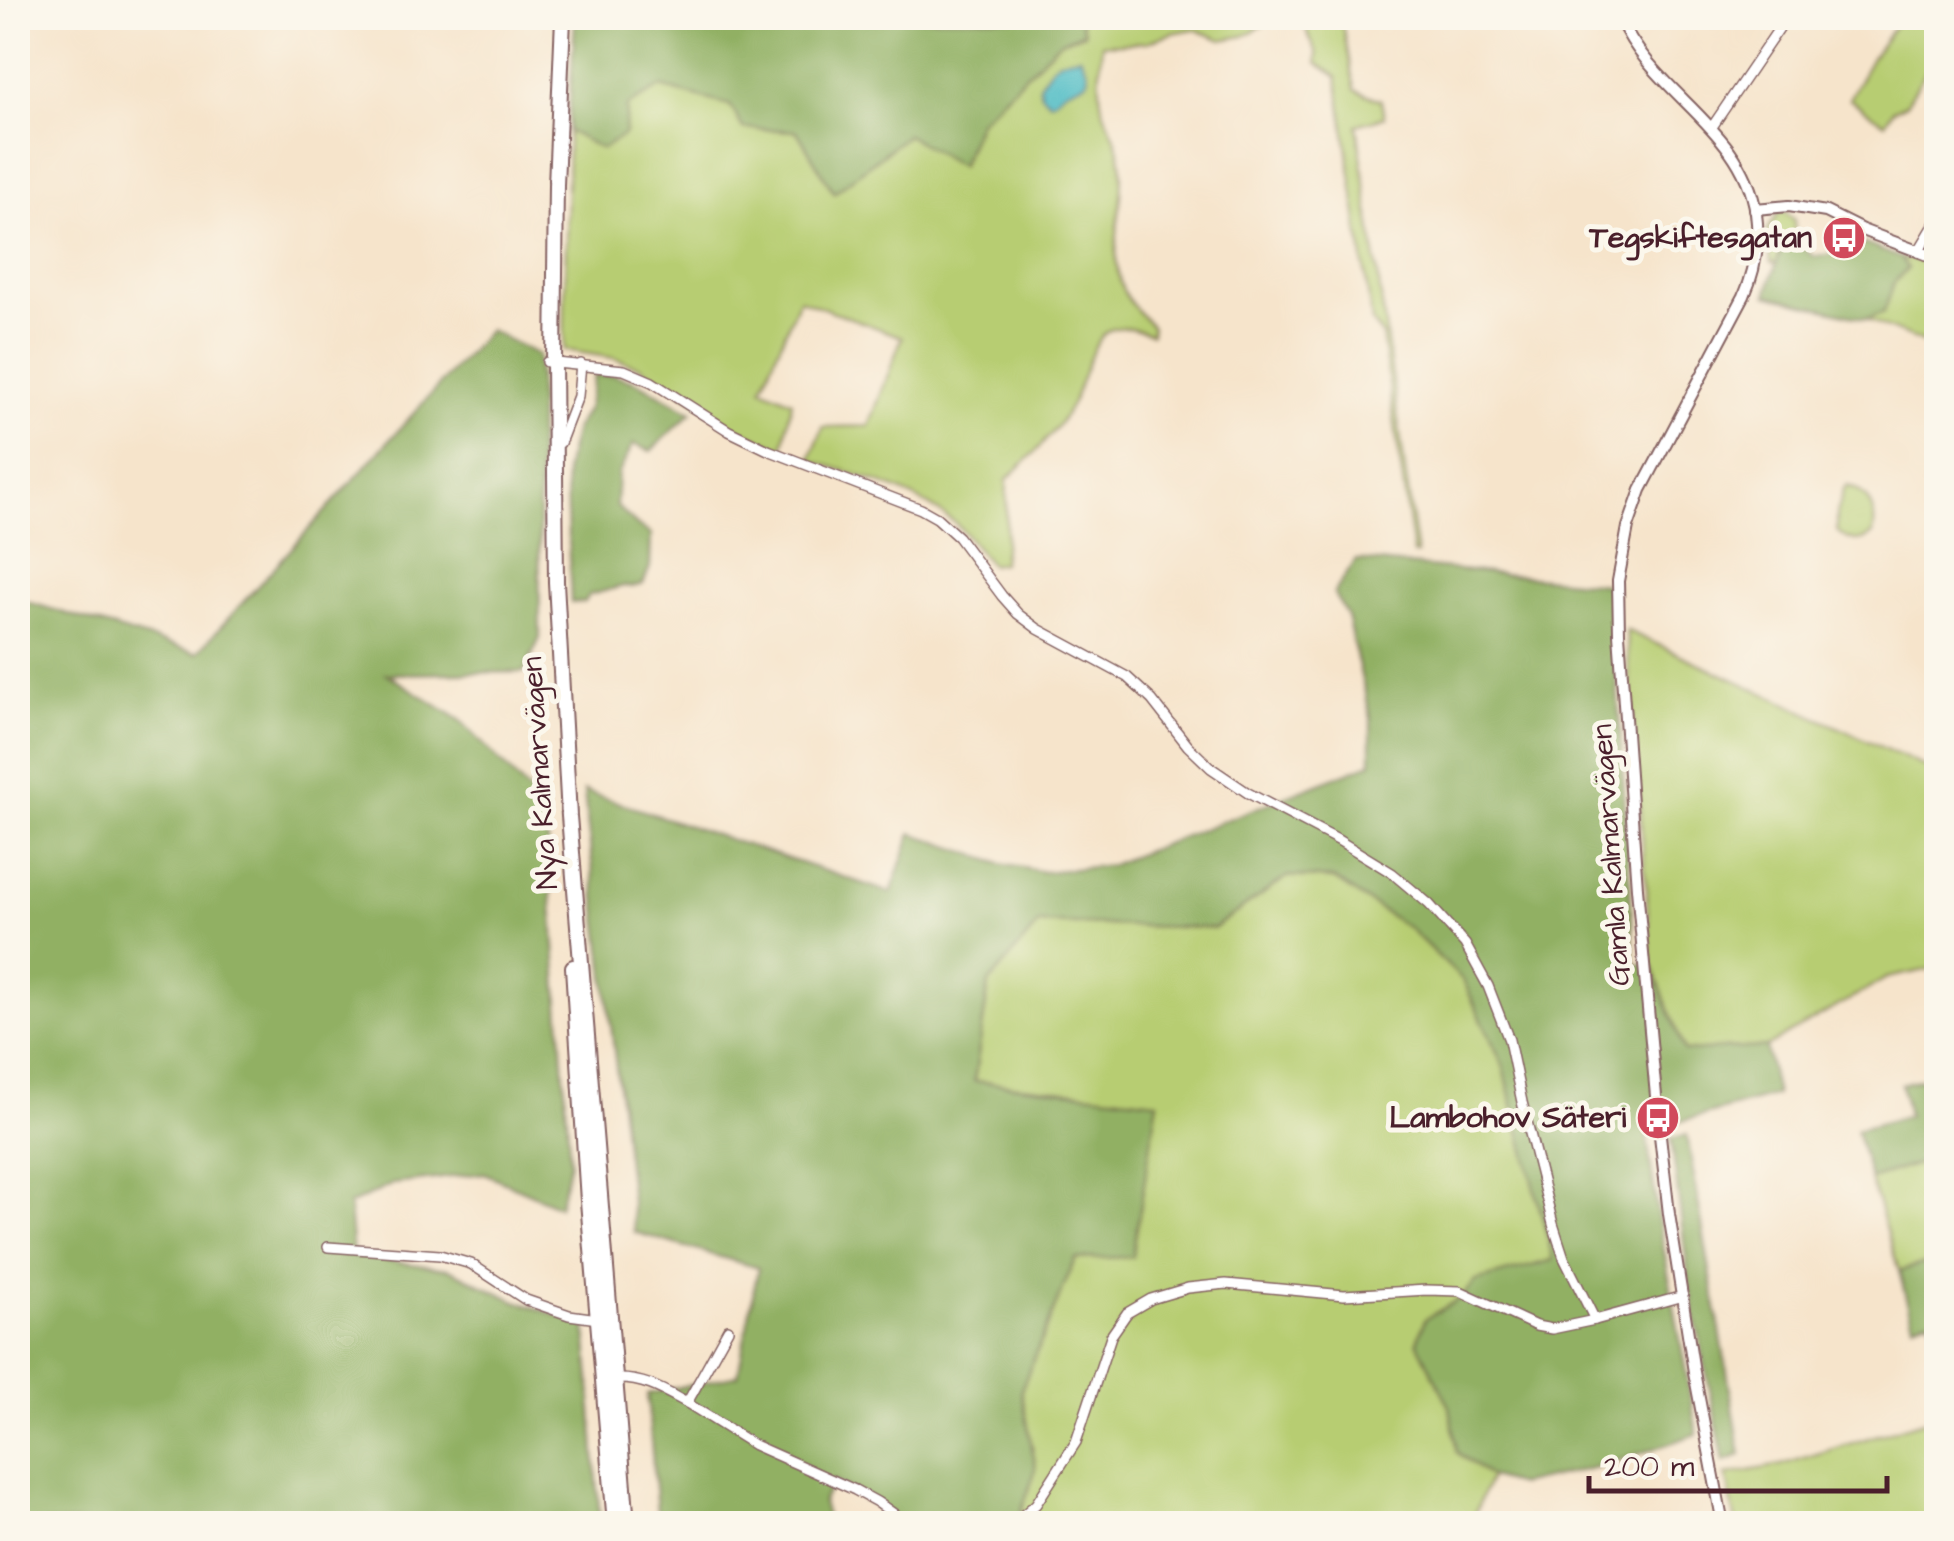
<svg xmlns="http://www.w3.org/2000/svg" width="1954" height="1541" font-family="'Architects Daughter',sans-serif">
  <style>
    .green { fill: #b7cd72; stroke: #80764e; stroke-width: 2.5 }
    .forest { fill: #91b064; stroke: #6e6848; stroke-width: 2.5 }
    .water { fill: #4ebcc5; stroke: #4c6e78; stroke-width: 2.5 }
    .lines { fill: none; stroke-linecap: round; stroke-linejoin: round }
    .minor-casing { stroke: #866463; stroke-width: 12 }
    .tertiary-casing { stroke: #866463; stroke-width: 14 }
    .primary-casing { stroke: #866463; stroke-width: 18 }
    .minor { stroke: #fff; stroke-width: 9 }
    .tertiary { stroke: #fff; stroke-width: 10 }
    .primary { stroke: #fff; stroke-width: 14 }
    .labels { text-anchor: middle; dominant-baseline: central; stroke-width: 10; stroke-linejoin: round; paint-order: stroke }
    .poi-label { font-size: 30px; font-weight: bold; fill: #4a1f2b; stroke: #fbf7ec; text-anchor: end }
    .street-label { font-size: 30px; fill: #4a1f2b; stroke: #fbf7ec }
  </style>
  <rect width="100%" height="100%" fill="#fbf7ec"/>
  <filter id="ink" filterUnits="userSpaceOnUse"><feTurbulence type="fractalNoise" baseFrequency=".01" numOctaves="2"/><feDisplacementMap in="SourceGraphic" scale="20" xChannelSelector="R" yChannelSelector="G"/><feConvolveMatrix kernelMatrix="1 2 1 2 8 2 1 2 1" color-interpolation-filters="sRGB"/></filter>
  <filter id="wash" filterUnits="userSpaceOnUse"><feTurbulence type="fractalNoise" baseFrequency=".0048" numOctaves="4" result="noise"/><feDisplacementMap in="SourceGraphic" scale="40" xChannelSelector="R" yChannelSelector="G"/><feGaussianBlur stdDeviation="2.25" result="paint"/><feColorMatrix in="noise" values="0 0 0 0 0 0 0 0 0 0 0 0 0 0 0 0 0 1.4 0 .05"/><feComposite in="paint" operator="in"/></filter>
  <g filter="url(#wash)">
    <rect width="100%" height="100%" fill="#f6e4cb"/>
    <g class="green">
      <path d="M1079,18H1276L1244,36L1222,40L1194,29L1173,33L1147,42L1102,44C1100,65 1098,86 1102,106C1106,121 1116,135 1119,150C1130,196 1105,245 1123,290C1128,303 1143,316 1152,327L1151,334C1140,331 1124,325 1112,329C1091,337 1082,384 1072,403C1056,433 1032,456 1007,479L1006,534L1002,563L991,565C979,552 968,535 955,523C914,490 859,476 810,460L823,427L869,426L902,337L799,299L762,388L792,401L783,448L735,428L672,385L640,367L613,358L564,350L568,131L602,149L627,106L661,87L730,105L743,128L797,131L834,193L907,134L961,166L979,121L1059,42L1084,33Z"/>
      <path d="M1297,18H1341L1355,90L1381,100L1384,117L1357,125L1417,554H1413L1382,335L1372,322L1337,77L1317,63V53L1302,21Z"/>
      <path d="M1900,18H1936V55L1906,104L1893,110L1885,123L1849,99L1873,56Z"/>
      <path d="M1784,211L1794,220L1795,243L1787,242L1776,264L1771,262L1767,231L1778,213Z"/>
      <path d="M1901,258L1936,265V348L1866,319L1884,311L1894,283L1907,268Z"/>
      <path d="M1847,486C1869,491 1878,514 1873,534C1861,545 1847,542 1837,531V513L1844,489Z"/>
      <path d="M1626,630L1936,772V968L1887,978L1766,1047L1684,1051L1652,965Z"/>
      <path d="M1288,876L1334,879L1410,929L1463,980L1503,1065L1554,1260L1476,1281L1461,1298L1425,1319L1417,1342L1450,1407L1457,1452L1490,1477L1471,1523H1017L1036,1469L1021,1390L1075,1259L1158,1102L974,1081L989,983L1039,923L1214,928Z"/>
      <path d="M1936,1158V1260L1899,1271L1870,1179Z"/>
      <path d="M1936,1417V1523H1736L1726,1475L1781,1465Z"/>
    </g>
    <g class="forest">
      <path d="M575,18H1079L1084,32L1059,42L979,121L960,166L907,135L834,193L797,131L743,128L730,105L661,87L627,106L625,134L602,149L568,131Z"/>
      <path d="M1787,242L1795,243L1815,257L1831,254L1863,243L1901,258L1907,268L1894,283L1884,312L1866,319L1767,295L1779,255Z"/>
      <path d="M489,330L538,355L540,638L524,672L387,674L460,720L532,795L546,815L570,1162L559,1206L484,1173L393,1184L349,1205L353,1256L449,1269L516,1301L586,1325L600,1522L18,1523V599L197,653Z"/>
      <path d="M614,375L637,382L692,412L651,451L633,444L618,475L616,506L639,527L651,534L650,567L643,584L632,587L624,586L589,595L585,602L571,603L565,469L575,428L587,409L594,376Z"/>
      <path d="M1356,560L1605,584L1611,590L1635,965H1652L1684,1051L1766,1047L1776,1095L1646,1131L1658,1217L1697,1434L1609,1464L1519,1485L1490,1477L1457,1452L1450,1407L1417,1342L1425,1319L1461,1298L1476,1281L1553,1260L1503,1065L1463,980L1410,929L1334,879L1288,876L1214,928L1039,923L989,983L974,1081L1158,1101L1132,1257L1075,1259L1021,1390L1036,1469L1017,1523H904L834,1481L822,1502L828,1523H658L647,1394L738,1375L758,1268L634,1232C620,1085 599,938 584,791L891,893L912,833L1001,864L1045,872L1111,865L1371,763V718L1347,617L1334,593Z"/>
      <path d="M1936,1075V1158L1870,1179L1856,1130L1908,1116L1901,1084Z"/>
      <path d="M1687,1135L1741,1455L1724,1461L1690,1290L1671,1138Z"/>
      <path d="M1936,1260V1330L1929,1319L1913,1324L1899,1271Z"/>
    </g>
    <path class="water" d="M1080,56L1087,70L1088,79C1081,86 1074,86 1065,91C1059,94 1058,99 1050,102L1041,94L1039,85C1052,65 1055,58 1080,56Z"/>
  </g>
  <g filter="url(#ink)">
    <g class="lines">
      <g class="minor-casing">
        <g id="minor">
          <path d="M1712,127L1786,18"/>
          <path d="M1918,252L1936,222"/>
          <path d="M547,362L624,370L652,382L729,431L768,450L921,509L937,518L958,537L1002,596L1018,614L1038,629L1127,677L1152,700L1188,746L1211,768L1248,793L1338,840L1392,873L1429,904L1465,944L1488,986L1509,1040L1522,1102L1553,1224L1564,1258L1595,1320L1683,1296"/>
          <path d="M560,443L578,396L581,364"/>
          <path d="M328,1247L440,1255L471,1264L526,1300L569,1315L598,1319"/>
          <path d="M728,1329L687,1403L754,1445L855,1490L877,1502L908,1524"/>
          <path d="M616,1379C644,1378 663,1390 687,1403"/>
          <path d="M1013,1524L1036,1504L1076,1442L1111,1336L1127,1313L1151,1299L1188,1288L1226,1284L1344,1295L1427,1290L1460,1291L1536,1326L1552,1329L1595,1320"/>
        </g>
      </g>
      <g class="tertiary-casing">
        <g id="tertiary">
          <path d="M1620,18C1652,93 1743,127 1756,213C1760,243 1756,269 1744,296L1641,490L1628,527L1618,581L1619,633L1637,888L1658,1118L1669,1214L1694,1372L1723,1524"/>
          <path d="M1755,209L1789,206L1826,212L1862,230L1936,258"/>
        </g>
      </g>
      <g class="primary-casing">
        <g id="primary">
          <path d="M563,18L556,185L554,362L556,582L569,816L627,1524"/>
          <path d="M573,967L588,1201L615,1524"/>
        </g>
      </g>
      <use href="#minor" class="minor"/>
      <use href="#tertiary" class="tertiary"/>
      <use href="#primary" class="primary"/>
    </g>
  </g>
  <defs>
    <g id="bus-disc" transform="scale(2.25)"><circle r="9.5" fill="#d1495b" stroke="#fbf7ec"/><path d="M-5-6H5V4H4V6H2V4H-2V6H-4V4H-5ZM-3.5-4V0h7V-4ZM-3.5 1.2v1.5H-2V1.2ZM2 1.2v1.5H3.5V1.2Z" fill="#fff"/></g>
  </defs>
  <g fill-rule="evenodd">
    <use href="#bus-disc" x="1844" y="238"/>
    <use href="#bus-disc" x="1658" y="1118"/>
  </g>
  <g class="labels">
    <g class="poi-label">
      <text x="1812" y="238">Tegskiftesgatan</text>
      <text x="1626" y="1118">Lambohov Säteri</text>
    </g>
    <g class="street-label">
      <text transform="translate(540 773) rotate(-94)">Nya Kalmarvägen</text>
      <text transform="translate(1611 855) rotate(-94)">Gamla Kalmarvägen</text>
    </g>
  </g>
  <rect width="1954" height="1541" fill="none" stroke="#fbf7ec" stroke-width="60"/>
  <path d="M1589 1476v15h298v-15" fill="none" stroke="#4a1f2b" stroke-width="5"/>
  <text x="1604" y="1476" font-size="30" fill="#4a1f2b" stroke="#fbf7ec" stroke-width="8" paint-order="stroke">200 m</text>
</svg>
